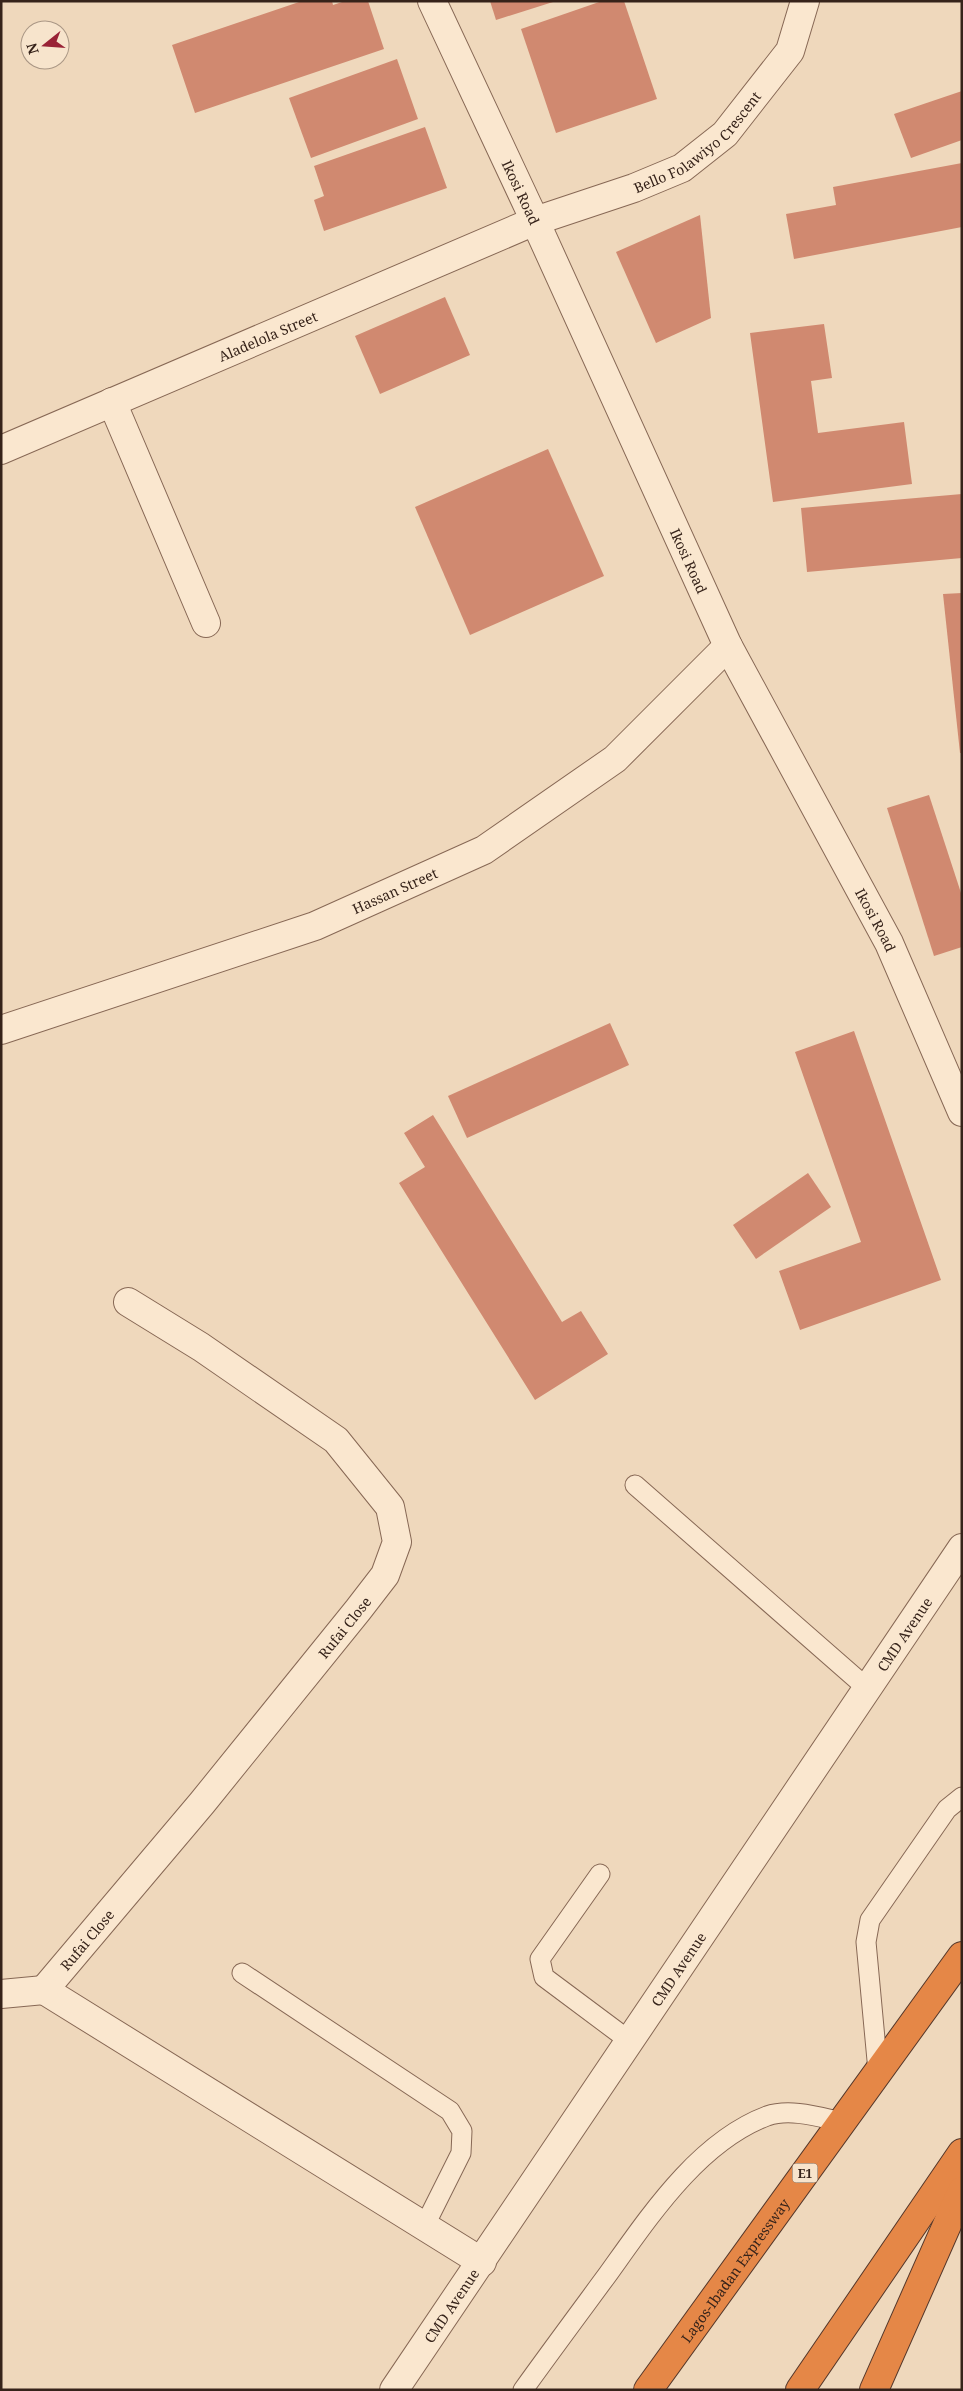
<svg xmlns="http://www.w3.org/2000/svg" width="963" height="2391" font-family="'Noto Serif',serif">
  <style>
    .building { fill: #d08970 }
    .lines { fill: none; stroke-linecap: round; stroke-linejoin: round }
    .service-casing { stroke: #876855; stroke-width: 21 }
    .minor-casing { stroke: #876855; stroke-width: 30 }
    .tertiary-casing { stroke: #876855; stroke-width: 30 }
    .motorway-casing { stroke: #55372a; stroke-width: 30 }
    .service { stroke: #fae7cf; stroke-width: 19 }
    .minor { stroke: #fae7cf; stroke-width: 28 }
    .tertiary { stroke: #fae7cf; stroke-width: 28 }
    .motorway { stroke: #e58747; stroke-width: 28 }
    .labels { text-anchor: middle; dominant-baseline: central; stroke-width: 4; stroke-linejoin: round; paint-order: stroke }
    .shield { fill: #f7e4cc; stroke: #705d4f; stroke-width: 1 }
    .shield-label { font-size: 12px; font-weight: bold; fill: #36231a }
    .street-label { font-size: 14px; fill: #36231a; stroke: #f7e4cc }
  </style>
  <rect width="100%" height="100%" fill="#efd8bc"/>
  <g class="building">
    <path d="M302,1H332L333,5L345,1H368L384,49L195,113L172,45Z"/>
    <path d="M490,1H553V2L496,20Z"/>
    <path d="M602,1H624L657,99L556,133L521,29Z"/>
    <path d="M397,59L418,119L311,158L289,98Z"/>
    <path d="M962,91V140L911,158L894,114Z"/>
    <path d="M425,127L447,188L324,231L314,200L324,196L314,166Z"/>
    <path d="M962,163V227L794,259L786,214L836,205L833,187Z"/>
    <path d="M700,215L711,318L656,343L616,252Z"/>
    <path d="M445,297L470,355L380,394L355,336Z"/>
    <path d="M824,324L832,378L811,381L818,433L904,422L912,484L773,502L750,333Z"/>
    <path d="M548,449L604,576L470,635L415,507Z"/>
    <path d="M962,494V558L807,572L801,508Z"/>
    <path d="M962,593V753H960L943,594Z"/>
    <path d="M929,795L962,896V947L934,956L887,808Z"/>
    <path d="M610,1023L629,1065L467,1138L448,1096Z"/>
    <path d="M854,1031L941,1280L800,1330L779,1271L861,1242L795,1052Z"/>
    <path d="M433,1115L562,1322L581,1311L608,1354L535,1400L399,1183L425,1167L404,1133Z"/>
    <path d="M808,1173L831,1207L756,1259L733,1225Z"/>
  </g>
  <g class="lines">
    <g class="service-casing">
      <g id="service">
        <path d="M635,1485L868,1689"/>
        <path d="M600,1874L540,1959L544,1977L631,2042"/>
        <path d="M242,1973L450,2111L462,2131L461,2153L425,2225"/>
        <path d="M878,2071L866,1942L870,1920L947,1809L962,1797"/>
        <path d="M523,2390C551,2351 580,2312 608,2274C649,2217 698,2142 767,2116C790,2108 819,2117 842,2122"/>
      </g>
    </g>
    <g class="minor-casing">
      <g id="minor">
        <path d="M112,402L206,623"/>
        <path id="s1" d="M1,450L535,221L634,188L682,168L725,134L790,51L805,1"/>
        <path id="s2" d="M1,1030L315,926L484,850L615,759L728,646"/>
        <path id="s3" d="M44,1990L202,1803L358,1610L385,1575L397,1542L390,1507L336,1440L201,1347L128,1302"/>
        <path d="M44,1990L482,2262"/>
        <path d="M1,1994L44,1990"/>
      </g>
    </g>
    <g class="tertiary-casing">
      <g id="tertiary">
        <path id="s4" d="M432,1L535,221L728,646L889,943L962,1112"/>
        <path id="s5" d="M394,2390L962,1548"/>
      </g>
    </g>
    <g class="motorway-casing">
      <g id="motorway">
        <path id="s6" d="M648,2390L962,1956"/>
        <path d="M800,2390L962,2153"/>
        <path d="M874,2390L962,2191"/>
      </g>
    </g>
    <use href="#service" class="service"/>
    <use href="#minor" class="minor"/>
    <use href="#tertiary" class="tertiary"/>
    <use href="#motorway" class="motorway"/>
  </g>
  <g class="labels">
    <rect class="shield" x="792.5" y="2163.5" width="25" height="19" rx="4"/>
    <g class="shield-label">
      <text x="805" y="2173">E1</text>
    </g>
    <g class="street-label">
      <text stroke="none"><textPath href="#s1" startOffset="765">Bello Folawiyo Crescent</textPath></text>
      <text stroke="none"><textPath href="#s4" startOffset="211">Ikosi Road</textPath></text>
      <text stroke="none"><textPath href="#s1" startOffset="290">Aladelola Street</textPath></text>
      <text stroke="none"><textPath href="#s4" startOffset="616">Ikosi Road</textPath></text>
      <text stroke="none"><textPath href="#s2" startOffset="418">Hassan Street</textPath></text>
      <text stroke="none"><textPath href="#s4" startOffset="1021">Ikosi Road</textPath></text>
      <text stroke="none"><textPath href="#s3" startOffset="471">Rufai Close</textPath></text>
      <text stroke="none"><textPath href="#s5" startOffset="912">CMD Avenue</textPath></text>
      <text stroke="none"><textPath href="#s3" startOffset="66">Rufai Close</textPath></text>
      <text stroke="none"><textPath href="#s5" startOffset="508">CMD Avenue</textPath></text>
      <text stroke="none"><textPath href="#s6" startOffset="148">Lagos-Ibadan Expressway</textPath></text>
      <text stroke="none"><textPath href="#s5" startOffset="102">CMD Avenue</textPath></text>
    </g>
  </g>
  <rect width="963" height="2391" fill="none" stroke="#36231a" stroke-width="5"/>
  <g transform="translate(45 45) rotate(253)"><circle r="24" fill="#f7e4cc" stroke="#aa9785"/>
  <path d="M0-4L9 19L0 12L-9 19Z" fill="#992236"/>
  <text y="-8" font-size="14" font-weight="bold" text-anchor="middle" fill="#36231a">N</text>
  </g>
</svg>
